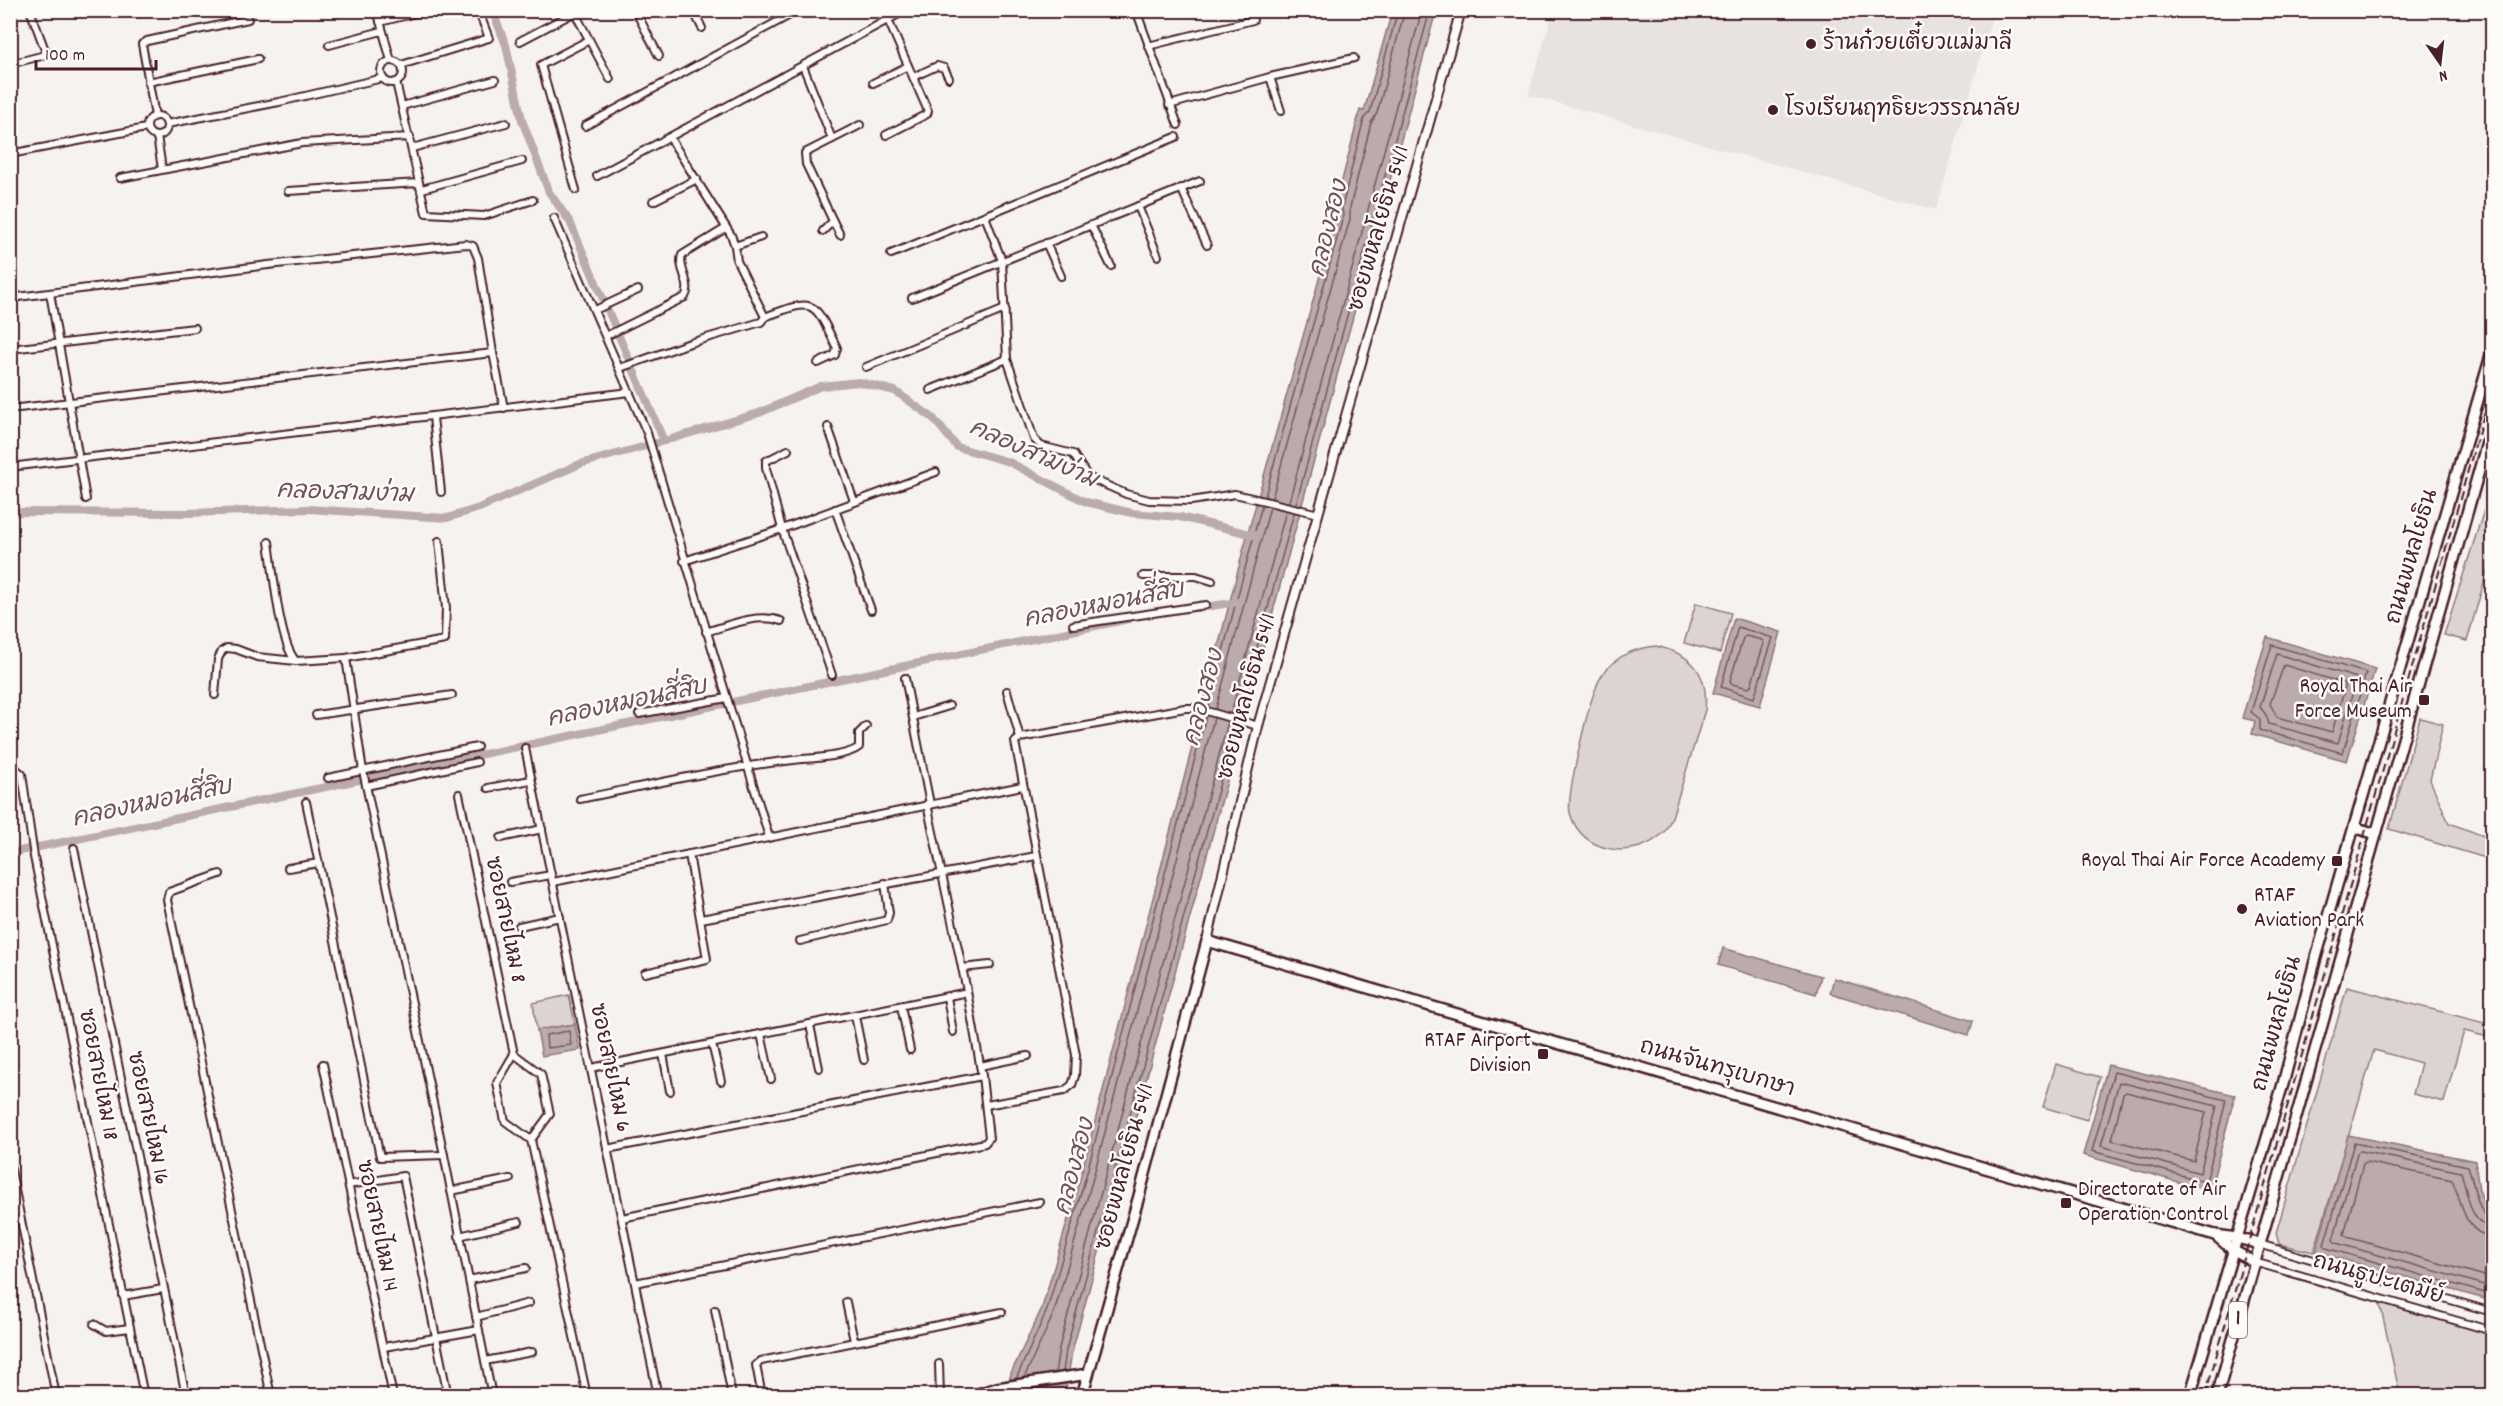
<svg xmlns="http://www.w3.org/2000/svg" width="2503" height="1406" font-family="Dekko,'Playpen Sans Thai',sans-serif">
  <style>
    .built { fill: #e9e3e0 }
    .green { fill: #dcd4d2; stroke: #937a7e; stroke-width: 1.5 }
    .water { fill: #bbabac; stroke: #8e7378; stroke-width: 1.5 }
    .pier { fill: #f6f3ef }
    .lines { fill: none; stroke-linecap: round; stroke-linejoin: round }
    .shore { stroke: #77575f; stroke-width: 1.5 }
    .canal { stroke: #bbabac; stroke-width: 8 }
    .minor-casing { stroke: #4a1f2b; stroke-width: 10 }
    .tertiary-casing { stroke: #4a1f2b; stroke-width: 12 }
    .secondary-casing { stroke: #4a1f2b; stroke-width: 14 }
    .primary-casing { stroke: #4a1f2b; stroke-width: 14 }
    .minor { stroke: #fdfcf7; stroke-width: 6 }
    .tertiary { stroke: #fdfcf7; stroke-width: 8 }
    .secondary { stroke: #fdfcf7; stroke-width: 9 }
    .primary { stroke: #fdfcf7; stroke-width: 9 }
    .rail { stroke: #4a1f2b; stroke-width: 2; stroke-dasharray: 9 4.5; stroke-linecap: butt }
    .poi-dot { fill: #4a1f2b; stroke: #fdfcf7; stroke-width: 2 }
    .labels { text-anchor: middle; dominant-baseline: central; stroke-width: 5; stroke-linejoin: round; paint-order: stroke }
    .shield { fill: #fdfcf7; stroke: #806168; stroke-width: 1.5 }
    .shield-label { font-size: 21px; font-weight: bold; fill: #4a1f2b }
    .poi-label { font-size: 22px; fill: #4a1f2b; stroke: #fdfcf7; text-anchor: start }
    .street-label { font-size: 22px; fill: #4a1f2b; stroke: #fdfcf7 }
    .water-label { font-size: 24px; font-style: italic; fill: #725058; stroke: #fdfcf7 }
  </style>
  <rect width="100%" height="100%" fill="#f6f3ef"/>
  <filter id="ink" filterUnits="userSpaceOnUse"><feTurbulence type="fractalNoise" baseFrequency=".0167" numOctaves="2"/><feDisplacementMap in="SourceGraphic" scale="12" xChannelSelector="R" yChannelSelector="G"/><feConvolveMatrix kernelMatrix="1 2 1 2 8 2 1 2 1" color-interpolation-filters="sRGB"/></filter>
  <g filter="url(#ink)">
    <path class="built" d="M1553,11V10L1994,11L1936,210L1528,95Z"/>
    <g class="green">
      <path d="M2492,485V554L2467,641L2444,635Z"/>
      <path d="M1696,603L1731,613L1720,653L1684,643Z"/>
      <path d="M1656,646C1692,654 1709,673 1705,710L1672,817C1669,822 1667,830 1663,833C1635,861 1581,854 1570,813C1566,796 1588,706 1596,688C1598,680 1605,670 1611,665C1624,652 1639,648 1656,646Z"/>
      <path d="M2420,718L2443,724L2430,780L2449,823L2492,839V860L2389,829Z"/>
      <path d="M2347,987L2492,1025V1038L2464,1031L2444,1102L2413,1094L2421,1063L2374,1050L2314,1252L2279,1244L2276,1233Z"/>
      <path d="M569,995L575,1024L537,1030L533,1003Z"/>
      <path d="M2056,1064L2100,1077L2087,1120L2043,1107Z"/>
      <path d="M2379,1299L2492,1332V1395H2400Z"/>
    </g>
    <g class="water">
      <path d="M1392,11H1436L1072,1352L1065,1395L1006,1396L1011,1373L1042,1308L1081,1175L1244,547L1337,215L1335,208L1360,110L1364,111Z"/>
      <path d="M1734,618L1781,632L1760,706L1713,693Z"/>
      <path d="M2267,637L2375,669L2347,761L2252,734L2255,721L2242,718Z"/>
      <path d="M1723,948L1821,976L1816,994L1718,965Z"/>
      <path d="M1834,978L1973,1021L1969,1035L1830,993Z"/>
      <path d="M575,1024L580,1050L542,1056L537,1030Z"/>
      <path d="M2108,1065L2235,1095L2210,1191L2083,1155Z"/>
      <path d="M2348,1135L2475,1161L2479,1190L2492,1218V1301L2316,1252Z"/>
    </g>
    <path class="pier" d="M1072,1371L1070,1383L1004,1393L1007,1380Z"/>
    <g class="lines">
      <g class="shore">
        <path d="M1265,496L1343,217L1342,207L1364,118L1370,112L1398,10"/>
        <path d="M1272,498L1350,219V207L1371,123L1377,113L1405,10"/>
        <path d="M1289,502L1422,10"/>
        <path d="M1296,504L1430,10"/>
        <path d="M1738,627L1773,638L1754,698L1721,687Z"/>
        <path d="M1746,636L1762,640L1764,643L1751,686L1749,688L1732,684L1730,681L1743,638Z"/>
        <path d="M2272,645L2366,673L2343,753L2260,730V719L2251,712Z"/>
        <path d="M2277,654L2357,678L2338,743L2269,724L2266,715L2260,707Z"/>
        <path d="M2284,665L2346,684L2332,732L2277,717L2270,704Z"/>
        <path d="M1208,707L1262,505"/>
        <path d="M1216,709L1270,507"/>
        <path d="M1231,713L1286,511"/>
        <path d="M1238,716L1294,513"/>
        <path d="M569,1031L571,1045L547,1048L546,1035Z"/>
        <path d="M2114,1072L2226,1100L2206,1182L2092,1151Z"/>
        <path d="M2119,1082L2217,1106L2200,1173L2101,1146Z"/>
        <path d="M2126,1092L2206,1112L2194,1161L2112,1140L2123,1094Z"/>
        <path d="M2492,1220L2486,1218C2475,1201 2474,1183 2468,1166L2354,1143L2324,1245L2326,1248L2492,1295"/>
        <path d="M2492,1227C2469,1226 2467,1189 2461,1172L2360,1151L2357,1153L2333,1240L2336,1243L2492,1287"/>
        <path d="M2492,1236C2463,1235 2462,1200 2452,1180L2366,1162L2363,1164L2344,1234L2347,1237L2492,1278"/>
        <path d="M1063,1372L1066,1350L1236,724"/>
        <path d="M1055,1373L1059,1348L1228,722"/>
        <path d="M1024,1378L1054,1313L1093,1178L1214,718"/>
        <path d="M1016,1379L1047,1310L1086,1176L1206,716"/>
      </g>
      <g class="canal">
        <path d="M492,10L506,45L522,120L549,192L570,222L664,441L759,413L821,386L859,382L895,391L933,418L957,447L1009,462L1086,502L1132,513L1180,517L1258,536"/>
        <path d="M10,512L188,513L308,509L447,518L479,508L580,464L664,441"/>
        <path d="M1198,608L1238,602"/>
        <path d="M10,853L1129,619"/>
      </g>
      <g class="minor-casing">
        <g id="minor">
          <path d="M138,10L139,13"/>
          <path d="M377,10L391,61"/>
          <path d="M635,10L659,56"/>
          <path d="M693,10L702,28"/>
          <path d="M1136,10L1178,125"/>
          <path d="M575,13L610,79"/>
          <path d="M380,22L428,10"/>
          <path d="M520,41L579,10"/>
          <path d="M329,45L382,31"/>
          <path d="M1148,46L1253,20"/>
          <circle cx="392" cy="72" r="11"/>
          <path d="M10,64L45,55V50L30,10"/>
          <path d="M401,65L489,38L478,10"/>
          <path d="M803,66L832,139"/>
          <path d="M913,77L937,66L944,68L949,78"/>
          <path d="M1270,77L1281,111"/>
          <path d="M148,82L258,59"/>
          <path d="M396,82L426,213L484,216L533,200"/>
          <path d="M873,83L908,66"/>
          <path d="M1169,105L1270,77L1354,58"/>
          <path d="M402,106L495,80"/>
          <circle cx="157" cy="126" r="10"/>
          <path d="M155,116L142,44L147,41L248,19"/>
          <path d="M167,124L279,102L383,78"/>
          <path d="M585,126L799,10"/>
          <path d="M886,135L927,114L928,111L888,20"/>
          <path d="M157,136L162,169"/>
          <path d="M670,138L731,235L735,246L737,261L765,317"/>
          <path d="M412,148L506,123"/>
          <path d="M10,154L146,128"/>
          <path d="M597,176L906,10"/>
          <path d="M120,178L302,143L410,137"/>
          <path d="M1181,188L1207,245"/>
          <path d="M422,189L522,161"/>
          <path d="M576,190L541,65L589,40"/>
          <path d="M288,191L419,183"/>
          <path d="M653,201L697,179"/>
          <path d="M1138,206L1158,256"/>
          <path d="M985,216L1002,261L1007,359L1034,439L1041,446L1073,454L1088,477L1126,494L1149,500L1191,501L1235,494L1319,514"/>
          <path d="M554,218L647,433L769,837"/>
          <path d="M833,221L840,235"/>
          <path d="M1091,225L1111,266"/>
          <path d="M823,231L833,221L806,164L805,153L860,125"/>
          <path d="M1046,243L1061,276"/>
          <path d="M735,246L761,237"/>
          <path d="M891,254L1176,137"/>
          <path d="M50,293L86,499"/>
          <path d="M10,298L268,265L466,244L473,246L478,258L493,353L504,408"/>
          <path d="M912,298L1200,181"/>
          <path d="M595,310L638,290"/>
          <path d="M606,336L685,297C693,284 677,268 682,255L726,228"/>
          <path d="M10,349L195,328"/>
          <path d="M866,367L1005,309"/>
          <path d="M620,368L690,343L761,322L765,317C815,298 813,299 837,348L835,355L818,363"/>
          <path d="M930,390L1007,359"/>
          <path d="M10,409L493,353"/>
          <path d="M433,417L441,492"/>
          <path d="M828,427L854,501"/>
          <path d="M788,450L766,461V468L782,529L832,675"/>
          <path d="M10,467L630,392"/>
          <path d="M835,509L871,610"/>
          <path d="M269,542C273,568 279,644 296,661L346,658L445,640L446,608L439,541"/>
          <path d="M684,561L782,529L936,472"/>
          <path d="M1143,576H1196L1212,581"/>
          <path d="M1073,625L1206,605"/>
          <path d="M706,632C729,625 757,613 781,621"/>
          <path d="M346,658L363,771L444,1155L492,1396"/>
          <path d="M905,678L930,804"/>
          <path d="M1007,691L1020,738"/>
          <path d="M215,695L218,659L222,651L227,648L236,649L257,657L296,661"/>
          <path d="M639,714L727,698"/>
          <path d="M316,715L452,695"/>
          <path d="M913,717L949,706"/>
          <path d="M525,748L658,1396"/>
          <path d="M10,768H15L22,774L34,857L144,1396"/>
          <path d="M328,778L477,747"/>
          <path d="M366,786L477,762"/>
          <path d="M488,788L531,780"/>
          <path d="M459,794L514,1054L541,1074L550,1114L531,1140"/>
          <path d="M580,799C654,784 727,767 802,759C817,758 848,756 859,747V733L866,726"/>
          <path d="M306,802L380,1157L444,1155"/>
          <path d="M501,838L542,829"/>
          <path d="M74,848L186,1396"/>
          <path d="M288,868L319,863"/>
          <path d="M220,874L169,892L167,900L271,1396"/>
          <path d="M510,882L551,875"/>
          <path d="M553,882L1022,786"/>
          <path d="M701,919L1036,856"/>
          <path d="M519,926L560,917"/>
          <path d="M800,941L887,920L889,913L885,883"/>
          <path d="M962,968L990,965"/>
          <path d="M645,973L707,959L689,854"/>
          <path d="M947,997L953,1032"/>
          <path d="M901,1006L910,1050"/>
          <path d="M855,1016L864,1060"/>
          <path d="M810,1025L819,1068"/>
          <path d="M761,1034L771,1079"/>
          <path d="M712,1044L721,1081"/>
          <path d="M514,1054L497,1083L505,1121L531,1140L587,1396"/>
          <path d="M663,1054L670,1091"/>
          <path d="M323,1064L393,1396"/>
          <path d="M980,1066L1028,1056"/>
          <path d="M591,1068L963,993"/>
          <path d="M986,1105L1064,1091L1072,1085L1075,1076L1076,1055L1015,742L1020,738L1185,708H1196L1258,726"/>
          <path d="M607,1149L982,1076"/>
          <path d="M10,1165L56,1396"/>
          <path d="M348,1185L403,1176L448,1396"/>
          <path d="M451,1191L510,1179"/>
          <path d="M622,1218L985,1143L989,1138L982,1076L967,991L927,804"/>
          <path d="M459,1236L519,1222"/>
          <path d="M2259,1244L2492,1312"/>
          <path d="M2254,1262L2492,1331"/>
          <path d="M469,1280L526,1268"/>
          <path d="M635,1283L1040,1202"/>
          <path d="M123,1296L163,1289"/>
          <path d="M846,1302L854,1341"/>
          <path d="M715,1310L732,1396"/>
          <path d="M476,1317L529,1303"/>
          <path d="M94,1324L106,1331L130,1328"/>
          <path d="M384,1347L479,1330"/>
          <path d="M485,1361L532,1352"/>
          <path d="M939,1364L940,1396"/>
          <path d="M10,1395L11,1396"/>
          <path d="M762,1396L756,1365L761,1361L1002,1312"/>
        </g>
      </g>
      <g class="tertiary-casing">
        <path id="tertiary" d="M1207,941L1258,726L1461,10"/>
      </g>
      <g class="secondary-casing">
        <g id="secondary">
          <path d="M2215,1235L2234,1251L2254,1262"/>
          <path d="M972,1396L997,1388L1088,1374"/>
          <path d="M1082,1396L1139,1196L1207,941L2215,1235L2237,1238L2259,1244"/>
        </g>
      </g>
      <g class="primary-casing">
        <g id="primary">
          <path d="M2354,827L2376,834"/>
          <path d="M2190,1396L2283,1084L2315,961L2492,352"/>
          <path d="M2217,1396L2492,425"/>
        </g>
      </g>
      <use href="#minor" class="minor"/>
      <use href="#tertiary" class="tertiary"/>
      <use href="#secondary" class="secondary"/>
      <use href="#primary" class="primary"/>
      <path class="rail" d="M2205,1396L2492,386"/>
    </g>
  </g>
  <g class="poi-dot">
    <circle cx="1811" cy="44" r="6"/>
    <circle cx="1773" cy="110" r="6"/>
    <rect x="2418" y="694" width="12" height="12" rx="3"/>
    <rect x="2331" y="855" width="12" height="12" rx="3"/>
    <circle cx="2242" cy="909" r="6"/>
    <rect x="1537" y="1048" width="12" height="12" rx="3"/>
    <rect x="2060" y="1197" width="12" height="12" rx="3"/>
  </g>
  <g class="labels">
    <rect class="shield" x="2229" y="1302" width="18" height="36" rx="4.5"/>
    <g class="shield-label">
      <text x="2238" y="1320">1</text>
    </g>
    <g class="poi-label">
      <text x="1823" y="44">ร้านก๋วยเตี๋ยวแม่มาลี</text>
      <text x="1785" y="110">โรงเรียนฤทธิยะวรรณาลัย</text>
      <text x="2412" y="687" text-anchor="end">Royal Thai Air<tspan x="2412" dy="25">Force Museum</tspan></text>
      <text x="2325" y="861" text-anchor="end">Royal Thai Air Force Academy</text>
      <text x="2254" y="896">RTAF<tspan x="2254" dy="25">Aviation Park</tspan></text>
      <text x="1531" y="1041" text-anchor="end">RTAF Airport<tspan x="1531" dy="25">Division</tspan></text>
      <text x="2078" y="1190">Directorate of Air<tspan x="2078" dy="25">Operation Control</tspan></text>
    </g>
    <g class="street-label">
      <text transform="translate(1380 229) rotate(-74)">ซอยพหลโยธิน 54/1</text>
      <text transform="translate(2413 557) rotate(-74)">ถนนพหลโยธิน</text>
      <text transform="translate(1248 697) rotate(-75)">ซอยพหลโยธิน 54/1</text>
      <text transform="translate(504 920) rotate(78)">ซอยสายไหม 8</text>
      <text transform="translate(2278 1024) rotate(-75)">ถนนพหลโยธิน</text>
      <text transform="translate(609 1068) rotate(78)">ซอยสายไหม 6</text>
      <text transform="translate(1717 1069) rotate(16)">ถนนจันทรุเบกษา</text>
      <text transform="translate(97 1075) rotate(79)">ซอยสายไหม 18</text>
      <text transform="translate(147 1118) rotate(78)">ซอยสายไหม 16</text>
      <text transform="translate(1126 1167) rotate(-75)">ซอยพหลโยธิน 54/1</text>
      <text transform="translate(376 1226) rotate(78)">ซอยสายไหม 14</text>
      <text transform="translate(2378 1280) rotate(16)">ถนนธูปะเตมีย์</text>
    </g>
    <g class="water-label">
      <text transform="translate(1330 229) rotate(-76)">คลองสอง</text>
      <text transform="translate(1033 455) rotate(24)">คลองสามง่าม</text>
      <text transform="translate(345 494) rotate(2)">คลองสามง่าม</text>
      <text transform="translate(1104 606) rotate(-11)">คลองหมอนสี่สิบ</text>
      <text transform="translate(1205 698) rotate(-75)">คลองสอง</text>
      <text transform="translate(627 704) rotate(-12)">คลองหมอนสี่สิบ</text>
      <text transform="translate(152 804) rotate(-12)">คลองหมอนสี่สิบ</text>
      <text transform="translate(1076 1167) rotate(-75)">คลองสอง</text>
    </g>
  </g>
  <rect width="2503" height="1406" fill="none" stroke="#fdfcf7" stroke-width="36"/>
  <rect x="18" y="18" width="2467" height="1370" fill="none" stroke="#4a1f2b" stroke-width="2" filter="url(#ink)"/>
  <g transform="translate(2440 63) rotate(166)" stroke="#fdfcf7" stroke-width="4.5" paint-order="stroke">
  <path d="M0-4.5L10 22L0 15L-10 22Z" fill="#4a1f2b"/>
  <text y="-9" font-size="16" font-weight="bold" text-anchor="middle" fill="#4a1f2b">N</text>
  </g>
  <path d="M36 60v9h120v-9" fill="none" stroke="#4a1f2b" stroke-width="3"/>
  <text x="45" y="60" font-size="18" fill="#4a1f2b" stroke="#fdfcf7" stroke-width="4.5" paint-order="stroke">100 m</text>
</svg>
